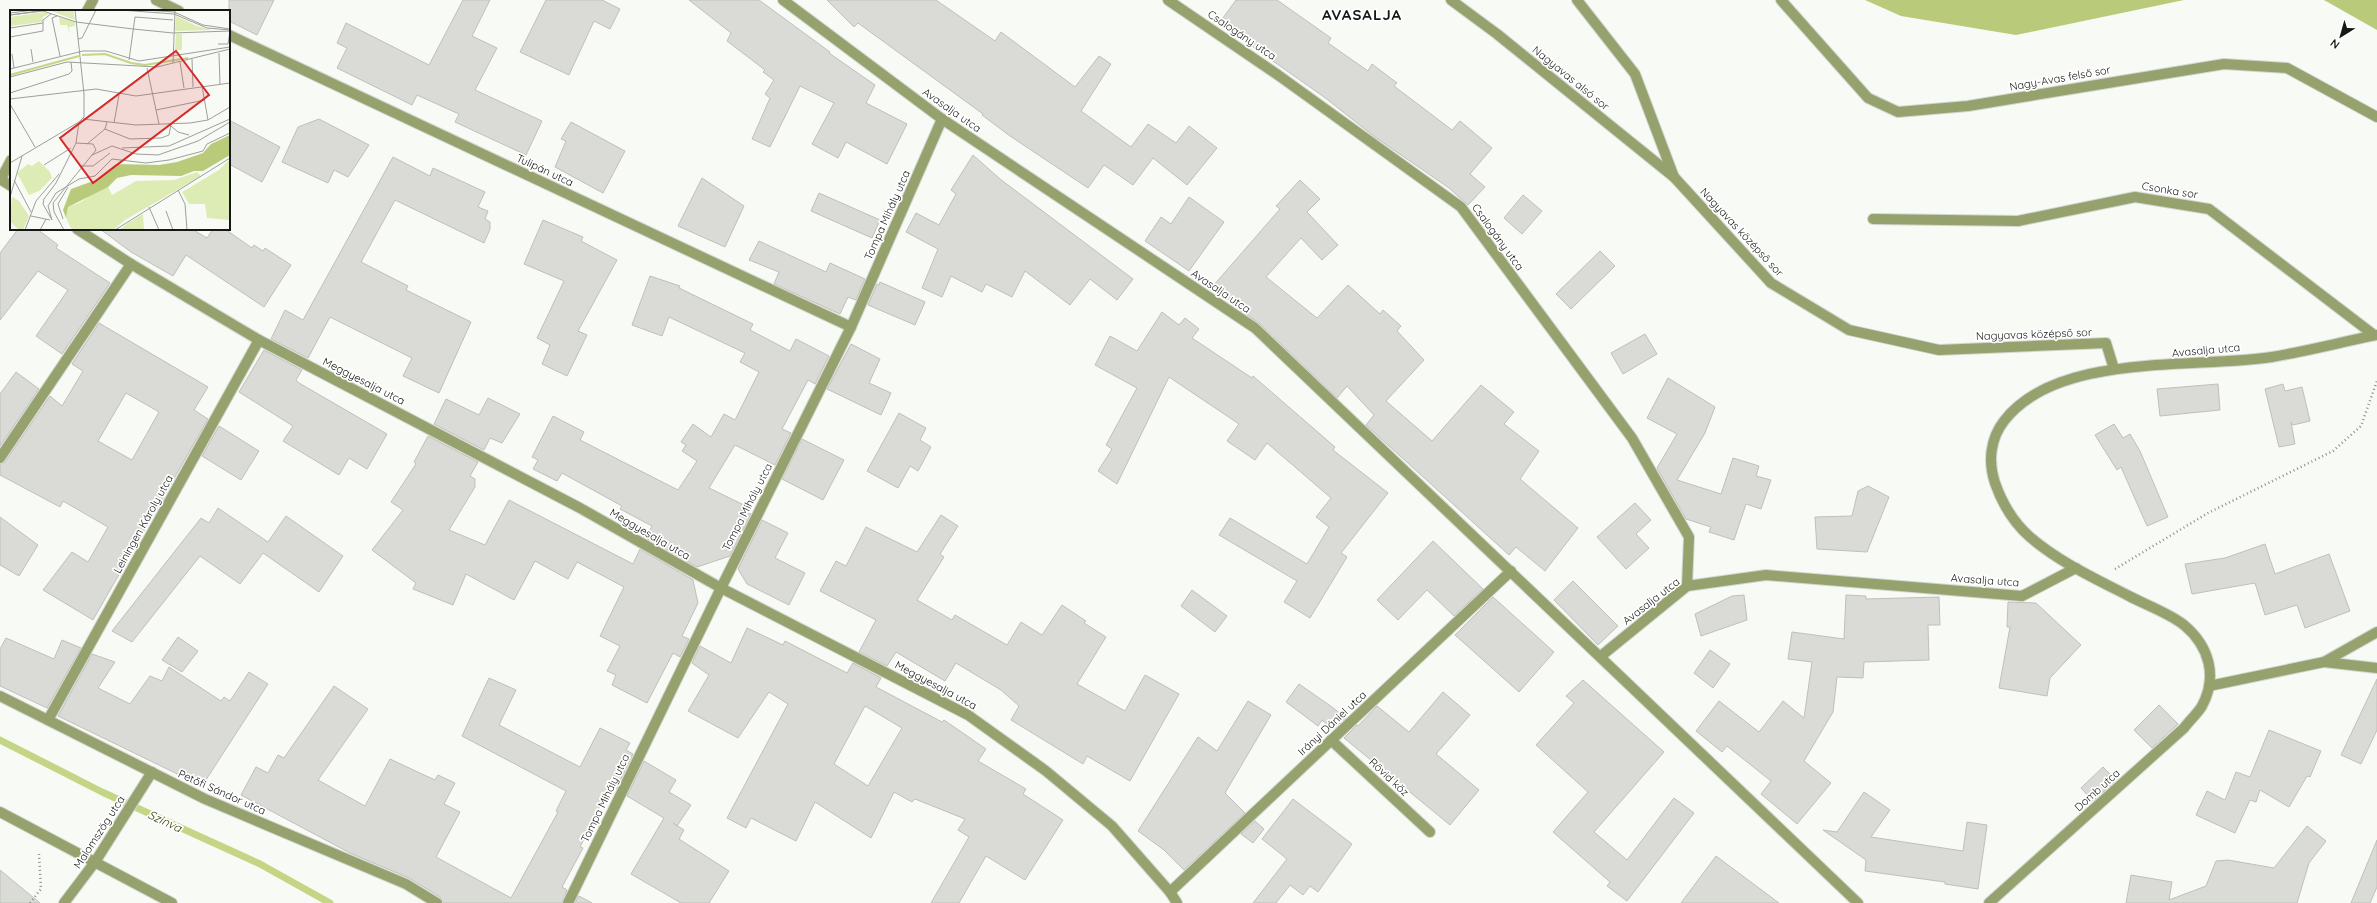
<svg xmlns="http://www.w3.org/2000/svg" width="2377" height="903" font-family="Quicksand,sans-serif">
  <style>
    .forest { fill: #b9cb7a }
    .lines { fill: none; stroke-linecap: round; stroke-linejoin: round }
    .stream { stroke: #c4d685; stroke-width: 7 }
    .building { fill: #dadbd6; stroke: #bfc0bb; fill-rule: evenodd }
    .minor-casing { stroke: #d4d6d1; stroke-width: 12 }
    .tertiary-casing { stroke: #d4d6d1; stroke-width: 12 }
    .path { stroke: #8d8e8a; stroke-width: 2.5; stroke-dasharray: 1 3; stroke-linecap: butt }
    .minor { stroke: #96a26d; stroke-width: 10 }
    .tertiary { stroke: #96a26d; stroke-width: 10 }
    .labels { text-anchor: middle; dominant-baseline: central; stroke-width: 3.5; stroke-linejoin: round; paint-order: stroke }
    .street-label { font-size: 11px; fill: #171715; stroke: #fff }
    .water-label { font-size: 12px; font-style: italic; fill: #3a4405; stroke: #fff }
    .district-label { font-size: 15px; font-weight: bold; letter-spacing: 1px; fill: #171715; stroke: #fff }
    .inset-river { fill: none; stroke: #c4d685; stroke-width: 2 }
    .inset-road { fill: none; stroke: #9e9f9b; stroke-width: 1 }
    .view { fill: #d62828; fill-opacity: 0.15; stroke: #d62828; stroke-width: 2 }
    .inset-edge { fill: none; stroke: #171715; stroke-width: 2 }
  </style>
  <rect width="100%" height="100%" fill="#f8faf5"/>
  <g class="forest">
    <path d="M1865,0H2184L2016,35L1901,16Z"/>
    <path d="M2324,0H2377V30Z"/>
  </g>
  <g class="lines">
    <path class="stream" d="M0,740L102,792L260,864L330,903"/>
  </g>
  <g class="building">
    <path d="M229,0H274L257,35L229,21Z"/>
    <path d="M463,0H490L472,36L497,48L475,90L542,121L526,155L455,122L459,114L417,95L412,105L337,68L347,48L337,43L346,23L429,65Z"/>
    <path d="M546,0H602L620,9L610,29L594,21L569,75L520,52Z"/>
    <path d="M689,0H759L830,52L829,53L875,85L866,103L907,124L887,164L846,142L838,158L812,144L834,103L800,86L770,147L752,139L770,98L765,94L774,80L763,72L765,70L727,41L731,33Z"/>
    <path d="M827,0H936L995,41L1001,32L1075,87L1099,56L1111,64L1081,111L1131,147L1148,124L1176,143L1189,126L1217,148L1187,185L1153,158L1133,185L1104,165L1088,188L1010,136L982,115L983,114L858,23L854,27Z"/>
    <path d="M1236,0H1277L1331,38L1328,43L1368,71L1372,64L1397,83L1394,86L1452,130L1460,121L1492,148L1470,174L1485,187L1468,205L1449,188L1375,137L1324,97L1239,37L1240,36L1220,22Z"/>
    <path d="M319,119L369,145L348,177L334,170L328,183L282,162L298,127Z"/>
    <path d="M229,120L280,147L262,182L229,164Z"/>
    <path d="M571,122L625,151L603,193L555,167L566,141L561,139Z"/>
    <path d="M973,155L1000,179L1133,279L1117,300L1090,279L1070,305L1025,271L1012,297L986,284L982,292L951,276L942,297L922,288L938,249L906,232L916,213L939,225L956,194L951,190Z"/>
    <path d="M393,157L430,176L433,168L485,192L478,207L488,211L485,219L490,222V229L484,243L395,200L361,262L408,286L406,290L471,322L439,393L403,376L412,358L330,317L308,358L271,339L285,310L303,320Z"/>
    <path d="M702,178L744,206L725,247L678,226Z"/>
    <path d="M1300,180L1320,199L1307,212L1338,245L1322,260L1301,238L1266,277L1317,318L1348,285L1380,314L1383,310L1401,326L1397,331L1424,360L1386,401L1432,441L1481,385L1514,412L1504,424L1539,451L1520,479L1578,528L1545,571L1516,547L1509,555L1366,425L1374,415L1347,386L1337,398L1259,323L1240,310L1213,286L1280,209L1276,206Z"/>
    <path d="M819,193L880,220L872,238L811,211Z"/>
    <path d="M1523,195L1542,211L1522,234L1504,218Z"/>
    <path d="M1189,197L1224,222L1189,271L1145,241L1161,217L1171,224Z"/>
    <path d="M543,220L583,237L581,241L617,260L578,331L587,335L567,376L542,364L550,345L537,338L564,281L524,264Z"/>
    <path d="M18,229H37L58,245L56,248L110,283L62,354L36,336L68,290L38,271L0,320V253Z"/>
    <path d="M100,229H192L207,238L213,229H225L252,248L254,245L263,251L265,248L291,265L264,307L186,255L173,276L131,252Z"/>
    <path d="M759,241L826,272L830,263L865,279L856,300L848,297L840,314L774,284L779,272L749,260Z"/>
    <path d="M1600,251L1615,266L1571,309L1556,294Z"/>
    <path d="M650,276L680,286L679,288L753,324L750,330L790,351L796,339L829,356L815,384L808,380L782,429L791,433L775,465L735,445L709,488L744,505L742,510L751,514L730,556L697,567L646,538L652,526L620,509L622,506L562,473L557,481L533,469L538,460L532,457L553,416L584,432L580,440L678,490L697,461L682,451L686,445L681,442L693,424L711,437L724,414L735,420L759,372L740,362L745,353L669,317L662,336L632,325Z"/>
    <path d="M880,282L925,302L915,325L868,305L877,284L879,285Z"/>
    <path d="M1162,312L1179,325L1185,318L1199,329L1192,338L1252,378L1253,376L1335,447L1333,450L1388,493L1341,553L1347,557L1310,618L1284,602L1297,581L1219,535L1230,518L1307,564L1329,527L1316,517L1331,498L1267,443L1255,460L1227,441L1239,424L1169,377L1117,484L1098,471L1112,449L1106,445L1137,388L1095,365L1110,336L1137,351Z"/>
    <path d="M99,323L208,387L194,410L208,419L93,620L43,590L72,552L88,562L108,527L63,501L60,507L0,475V464L5,462L50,396L62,406L83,371L72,364ZM126,393L159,412L132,460L98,441Z"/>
    <path d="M1645,334L1657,354L1623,374L1611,353Z"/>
    <path d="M851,344L880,359L869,383L891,393L881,415L827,389Z"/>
    <path d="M264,350L302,370L296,380L299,383L387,434L367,469L349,458L339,475L283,441L293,426L239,392Z"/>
    <path d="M16,372L39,389L0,446V394Z"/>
    <path d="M1668,378L1715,407L1705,433L1677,480L1721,494L1733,458L1759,466L1756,476L1771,480L1761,509L1746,504L1734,540L1709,532L1711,527L1686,519L1657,468L1677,434L1647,418Z"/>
    <path d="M2218,384L2220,410L2160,416L2157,389Z"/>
    <path d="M2283,384L2285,391L2302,387L2310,421L2293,425L2291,422L2295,444L2279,447L2265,389Z"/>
    <path d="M488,398L520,414L502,443L490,438L484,450L434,424L446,399L479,415Z"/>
    <path d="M899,413L926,428L920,440L931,447L918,471L910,466L898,488L867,471Z"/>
    <path d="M2114,424L2123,438L2130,434L2140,451L2168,517L2147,526L2121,467L2117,470L2095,435Z"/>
    <path d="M219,426L259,451L241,480L202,456Z"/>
    <path d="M428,436L478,462L470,476L475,479V487L449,530L485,545L509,500L633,564L640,549L693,580L698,603L682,636L689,639L680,657L673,653L647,703L612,685L616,675L607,671L620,646L600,636L624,587L577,562L568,579L535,561L514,600L466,574L453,605L413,589L416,583L372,550L403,510L391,502L416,464L414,462Z"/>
    <path d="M802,439L844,460L823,500L782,479Z"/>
    <path d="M1868,486L1889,497L1867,552L1817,549L1815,517L1852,516L1858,491Z"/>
    <path d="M1635,503L1651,520L1636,534L1649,548L1626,569L1597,537Z"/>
    <path d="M218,508L268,542L286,516L343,556L319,592L263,553L240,584L200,556L132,642L112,631L201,518L209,523Z"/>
    <path d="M941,515L958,526L940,554L944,557L917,600L952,620L955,615L1007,645L1021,622L1042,635L1062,605L1086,621L1084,623L1106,637L1077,684L1125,711L1145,675L1179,694L1130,781L1087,756L1083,764L1011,720L1019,706L1001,690L956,663L945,681L896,652L887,666L859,652L876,620L820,591L836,561L846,566L866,527L917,552Z"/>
    <path d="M0,517L38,545L19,576L0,565Z"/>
    <path d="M762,520L788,533L775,558L805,573L789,605L747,584L738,569Z"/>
    <path d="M1433,541L1483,589L1454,616L1427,590L1398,620L1377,600Z"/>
    <path d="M2265,544L2275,574L2329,554L2350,611L2305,628L2297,605L2265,615L2255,583L2192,594L2185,564L2225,558Z"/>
    <path d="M1573,581L1618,626L1598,645L1554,600Z"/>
    <path d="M1192,590L1227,616L1215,632L1181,606Z"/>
    <path d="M1744,595L1747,620L1701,636L1695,614L1732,596Z"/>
    <path d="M1846,595L1866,596V599L1939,597L1940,625H1928L1929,660L1864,662L1863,678L1837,677L1833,712L1804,761L1831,783L1797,824L1761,794L1771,781L1727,746L1722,752L1696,731L1719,701L1759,732L1783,701L1804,718L1812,662L1788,659L1792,632L1844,639Z"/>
    <path d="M1493,597L1554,652L1519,692L1455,635Z"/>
    <path d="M2008,602L2036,603L2081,645L2050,678L2047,696L1999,688L2010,627H2007Z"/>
    <path d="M747,628L783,645L785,641L847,673L853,663L881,678L876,687L942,722L944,720L986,749L978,761L1026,789L1023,794L1063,820L1025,880L986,856L959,903H931L969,837L958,830L965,819L915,799L912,802L894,792L871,838L815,802L796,841L751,818L746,828L727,818L788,704L769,692L738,738L688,711L709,675L692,663L700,646L731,663ZM865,706L902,728L868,786L834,764Z"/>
    <path d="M178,637L198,651L182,672L162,660Z"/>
    <path d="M6,638L54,659L62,640L81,648L47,708L0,686V649Z"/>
    <path d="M1710,650L1730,664L1713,688L1694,673Z"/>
    <path d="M92,654L115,662L98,688L130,704L150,676L162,681L169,667L221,701L224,697L230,701L249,672L268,684L202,786L58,716Z"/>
    <path d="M489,678L516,690L499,725L580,767L600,728L630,743L626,750L633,754L616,789L610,785L580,847L583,848L562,887L567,890L562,903H443L440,897L409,878L350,853L241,795L256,767L268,773L278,755L284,758L334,686L368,709L318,780L365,806L390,759L435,780L438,775L455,783L444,804L460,812L436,857L511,898L558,812L556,811L566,791L462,736Z"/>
    <path d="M2377,679V730L2361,764L2341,755Z"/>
    <path d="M1583,680L1664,752L1594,832L1627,860L1674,798L1694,813L1627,901L1607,886L1610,882L1553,832L1588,792L1536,745L1574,703L1566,696Z"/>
    <path d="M1299,684L1332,707L1346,718L1333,729L1322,720L1318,726L1286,702Z"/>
    <path d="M1443,692L1470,715L1436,754L1479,790L1450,825L1344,738L1357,725L1358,726L1377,706L1409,732Z"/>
    <path d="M1248,701L1271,715L1225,793L1245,813L1184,870L1164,850L1138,831L1198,737L1217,751Z"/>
    <path d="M2159,705L2178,724L2152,748L2134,730Z"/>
    <path d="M2269,730L2321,751L2310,777L2307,776L2289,807L2260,790L2256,802L2250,800L2235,833L2196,815L2207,791L2225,800L2236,772L2250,777Z"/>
    <path d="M644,761L676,780L669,792L691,805L677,826L673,823L684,830L679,839L729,871L709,903H681L631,874L664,818L627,796Z"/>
    <path d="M2103,767L2116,780L2093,801L2081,788Z"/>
    <path d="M1864,792L1890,810L1871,837L1963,851L1967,822L1987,825L1978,889L1945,884V882L1865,871L1866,860L1823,830L1837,832Z"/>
    <path d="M1293,799L1352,844L1318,892L1310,886L1303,895L1290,885L1276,903H1253L1287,859L1262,839Z"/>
    <path d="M1255,821L1264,829L1253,843L1241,834Z"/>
    <path d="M2307,826L2326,841L2309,863L2297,903H2126L2131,875L2172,882L2169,900L2206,886L2216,861L2228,860L2274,868Z"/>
    <path d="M2377,840V887L2370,903H2351Z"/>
    <path d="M1716,856L1779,903H1681Z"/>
    <path d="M0,870L40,903H0Z"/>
    <path d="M579,896L592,903H575Z"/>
  </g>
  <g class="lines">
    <g class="minor-casing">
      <g id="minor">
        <path d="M156,0L179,11"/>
        <path d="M783,0L942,119L1255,328L1858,903"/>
        <path d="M1168,0L1278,75L1461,207L1632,438L1689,537L1687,586"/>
        <path d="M1451,0L1497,34L1674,177"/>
        <path d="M1577,0L1635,74L1674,177L1771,283L1849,330L1939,350L2106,343L2114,369"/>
        <path d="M1781,0L1868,98L1898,112L1968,106L2224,64L2287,68L2377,117"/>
        <path d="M87,11L93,0"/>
        <path d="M229,35L851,327"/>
        <path d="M0,179L11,186"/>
        <path d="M1,179L11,160"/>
        <path d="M1873,219L2018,221L2135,197L2209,209L2374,335"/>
        <path d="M77,229L131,264L259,340L580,508L721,588L968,715L1046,771L1112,826L1170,892L1177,903"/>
        <path d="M0,458L131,264"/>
        <path d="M1601,656L1687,586L1766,575L2022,596L2076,568"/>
        <path d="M2324,662L2377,668"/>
        <path d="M2209,686L2324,662L2377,632"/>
        <path d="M48,720L259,340"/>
        <path d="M1331,740L1430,832"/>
        <path d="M1170,892L1511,571"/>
        <path d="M64,903L95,862L152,772"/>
        <path d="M568,903L721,588L851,327L942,119"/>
        <path d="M1989,903L2184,728C2189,721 2198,713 2202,706C2218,676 2209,646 2184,625C2169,613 2146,605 2129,596C2096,579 2059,562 2030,537C2014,523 2002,503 1995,483C1988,462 1990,439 2004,421C2057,352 2194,369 2272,357C2307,351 2342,342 2377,335"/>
      </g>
    </g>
    <g class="tertiary-casing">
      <g id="tertiary">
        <path d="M0,696L205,799L406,884L437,903"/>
        <path d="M0,812L172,903"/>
      </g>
    </g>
    <g class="path">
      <path d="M2115,569L2208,513L2333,451L2361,426L2377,381"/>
      <path d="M30,903L41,889L39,854"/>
    </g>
    <use href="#minor" class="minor"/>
    <use href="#tertiary" class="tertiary"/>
  </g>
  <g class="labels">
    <g class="street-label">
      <text transform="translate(1242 35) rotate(34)">Csalogány utca</text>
      <text transform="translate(1571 78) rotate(39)">Nagyavas alsó sor</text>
      <text transform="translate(2060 78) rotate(-10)">Nagy-Avas felső sor</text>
      <text transform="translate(952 110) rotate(35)">Avasalja utca</text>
      <text transform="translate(545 170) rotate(25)">Tulipán utca</text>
      <text transform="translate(2170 190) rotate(9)">Csonka sor</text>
      <text transform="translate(887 215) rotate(-66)">Tompa Mihály utca</text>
      <text transform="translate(1742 232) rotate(47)">Nagyavas középső sor</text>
      <text transform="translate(1498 237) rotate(54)">Csalogány utca</text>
      <text transform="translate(1221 291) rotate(34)">Avasalja utca</text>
      <text transform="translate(2034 334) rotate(-2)">Nagyavas középső sor</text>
      <text transform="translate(2206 350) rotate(-5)">Avasalja utca</text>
      <text transform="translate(364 381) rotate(27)">Meggyesalja utca</text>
      <text transform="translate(747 507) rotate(-63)">Tompa Mihály utca</text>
      <text transform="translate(143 524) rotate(-61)">Leiningen Károly utca</text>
      <text transform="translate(650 534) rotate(30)">Meggyesalja utca</text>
      <text transform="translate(1985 580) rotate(4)">Avasalja utca</text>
      <text transform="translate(1651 601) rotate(-38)">Avasalja utca</text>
      <text transform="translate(936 685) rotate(28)">Meggyesalja utca</text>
      <text transform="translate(1332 723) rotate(-43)">Irányi Dániel utca</text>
      <text transform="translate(1389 777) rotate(43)">Rövid köz</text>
      <text transform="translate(2097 790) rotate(-42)">Domb utca</text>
      <text transform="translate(222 792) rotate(24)">Petőfi Sándor utca</text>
      <text transform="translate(605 798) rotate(-64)">Tompa Mihály utca</text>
      <text transform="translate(99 832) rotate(-57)">Malomszög utca</text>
    </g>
    <g class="water-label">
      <text transform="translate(165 821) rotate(25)">Szinva</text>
    </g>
    <g class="district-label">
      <text x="1362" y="14">AVASALJA</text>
    </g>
  </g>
  <g transform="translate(10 10)">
    <rect width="220" height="220" fill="#f8faf5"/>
    <path d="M63,0L65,10L41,1L50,0ZM34,2L39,4L33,7L32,12L0,16V7ZM166,6L187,16L201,20L165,21ZM49,7L65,12V16L59,17L60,24L57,15H50ZM166,24H172V40H165ZM220,149V214L219,210L197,208L195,194H179L172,182L209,160ZM29,151L40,162L42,168L29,181L19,185L7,163L18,154L22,156ZM187,162L191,166L115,210L103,220H62L56,208L58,197L71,192L87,181L98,177L102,185L126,171L164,170ZM2,187L9,191L19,206L13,220H9L0,211ZM133,204L134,220H109L118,213Z" fill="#ddebb4"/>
    <path d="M220,125V145L193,161H184L171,166L121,165L107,168L98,177L58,197L56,208L53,200L61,179L86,170L106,154L149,155L167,152L193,143L201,134Z" fill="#b9cb7a"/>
    <path class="inset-river" d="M72,45L95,44L121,53L135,55L178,48M0,65L69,46"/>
    <path class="inset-road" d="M111,0L164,4L197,18L220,20M136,0L164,2L193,15L220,19M0,3L24,0M0,5L33,1L66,12L123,19L163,23L220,21M0,5L36,0M47,6L42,8L50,46M0,18L33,13M0,27L33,21V10L41,4M68,29L72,28L86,0M208,34H218L220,21M21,39L23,52M209,43L210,75M2,44L4,58M182,49L183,77M119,50L125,7L163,10M170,52L174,78M163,53L165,1M137,58L149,114M0,59L73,41H96L129,51L220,37M0,67L57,52L147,57L220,39M192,76L198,110M0,83L59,64L62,61L61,52M0,89L86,79L126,86L220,73M0,94L25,137M146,100L195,90M73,109L126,115L180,113L198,110L220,97M104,113L109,85M161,116L168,122L179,125M95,119L120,129L151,128L159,125L161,114M77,134L95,119L97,112M112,138L159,136L220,109M82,145L102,136L126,144L148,145L188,131L220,112M0,153L69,112L74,107V84L65,0M34,155L61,138M71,156H83L100,143M4,170L21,202M168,180L175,194L177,220M0,187L12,146M139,197L149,220M156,201L163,220M21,206L40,210M53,209L48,194L58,177M42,210L38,196L46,183L69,169L85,166L102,149L136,153L159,150L193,141L197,134L220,123M42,210L33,194L34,189L46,173L66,133M15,220L26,191L49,164M30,220L36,209M54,220L44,202L43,193L86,140L83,134L66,133L69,112M105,220L220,148"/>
    <path class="view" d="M166,41L199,85L83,173L50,128Z"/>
    <rect width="220" height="220" class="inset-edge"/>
  </g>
  <g transform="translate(2341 36) rotate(217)" stroke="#ffffff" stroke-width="3" paint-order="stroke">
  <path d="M0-3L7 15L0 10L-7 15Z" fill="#171715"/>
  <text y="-6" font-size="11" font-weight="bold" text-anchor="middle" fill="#171715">N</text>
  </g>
</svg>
